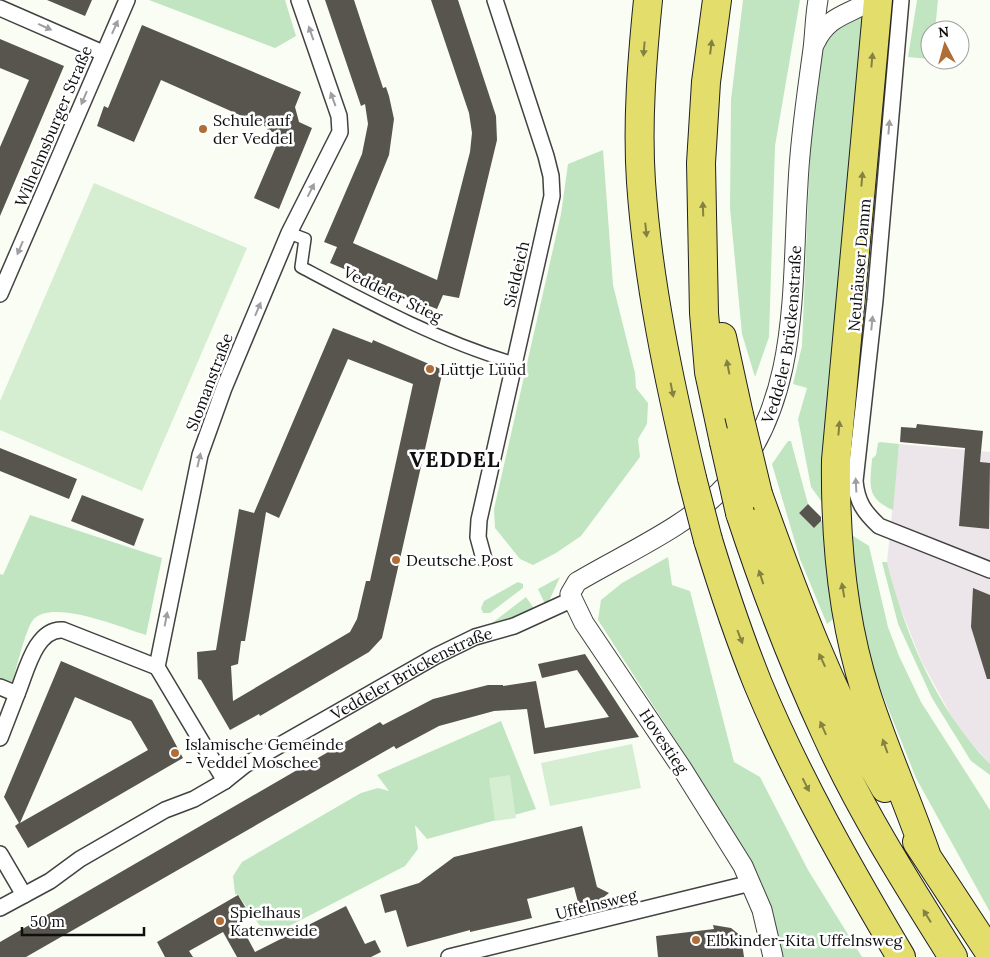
<svg xmlns="http://www.w3.org/2000/svg" width="990" height="957" viewBox="0 0 990 957" font-family="Lora,serif">
  <style>
    .industrial { fill: #ece5e9 }
    .green { fill: #c0e5c0 }
    .pitch { fill: #d5edd0 }
    .building { fill: #57554d; fill-rule: evenodd }
    .lines { fill: none; stroke-linecap: round; stroke-linejoin: round }
    .pedestrian-casing { stroke: #424242; stroke-width: 14 }
    .minor-casing { stroke: #424242; stroke-width: 18 }
    .tertiary-casing { stroke: #424242; stroke-width: 21 }
    .motorway-casing { stroke: #202020; stroke-width: 30 }
    .pedestrian { stroke: #fff; stroke-width: 11 }
    .minor { stroke: #fff; stroke-width: 15 }
    .tertiary { stroke: #fff; stroke-width: 19 }
    .motorway { stroke: #e3de6b; stroke-width: 28 }
    .motorway-bridge-casing { stroke: #202020; stroke-width: 30; stroke-linecap: butt }
    .motorway-bridge { stroke: #e3de6b; stroke-width: 28 }
    .oneway { fill: #9f9f9f }
    .oneway2 { fill: #848142 }
    .poi-dot { fill: #af6d37; stroke: #fff; stroke-width: 2 }
    .labels { text-anchor: middle; dominant-baseline: central; stroke-width: 5; stroke-linejoin: round; paint-order: stroke }
    .poi-label { font-size: 16px; fill: #0f0f0f; stroke: #fff; text-anchor: start }
    .street-label { font-size: 16px; fill: #0f0f0f; stroke: #fff }
    .district-label { font-size: 21px; font-weight: bold; letter-spacing: 1px; fill: #0f0f0f; stroke: #fff }
  </style>
  <rect width="100%" height="100%" fill="#fafdf3"/>
  <path class="industrial" d="M899 444 990 452V764L958 728 922 662 897 600 887 562Z"/>
  <path class="green" d="M149 0H285L296 36 275 48Z
    M743 0H800L775 146 769 337 755 377 742 334 730 208 731 100Z
    M917 0H938L935 30H930V59L908 57Z
    M865 15 824 505 811 487 798 419 807 388 793 384 802 346 811 130 823 43 837 27Z
    M603 150 613 285 635 373 636 388 648 403 647 424 638 439 640 457 581 536 556 553 533 565 520 559 495 528 494 509 561 214 568 164Z
    M788 441H791L792 445 808 504 799 513 814 528 823 519 826 524 838 615 827 624 800 559 772 464Z
    M880 442 899 444 893 510C866 498 870 486 872 459L876 455 878 443Z
    M30 515 162 558 146 635C122 628 52 598 33 620 26 628 16 670 12 683L0 678V574L3 575Z
    M850 534 869 546 888 627 899 656 921 702 990 810V912L916 778 876 678 859 615Z
    M668 557 672 585 690 591 734 762 760 777 808 870 862 957H781L771 908 760 882 682 750 598 620 601 600 622 583Z
    M882 562H887C905 635 937 710 990 764V775L971 761 932 698 898 624Z
    M560 577 548 603 545 604 538 589Z
    M518 582 523 584V588L490 613H483L481 608 484 601Z
    M526 597 535 610 492 625V623Z
    M501 721 536 809 427 839 415 825 418 849 405 866 268 937 238 895 235 894 233 876 242 862 361 793 378 788 389 791 377 775Z"/>
  <path class="pitch" d="M94 183 247 248 142 491 0 430V401Z
    M632 744 641 788 550 806 541 763Z
    M510 775 516 818 495 821 489 778Z"/>
  <path class="building" d="M47 0H92L85 16Z
    M325 0H354L383 88 386 87 389 96 394 119 389 155 353 243 437 280 470 152 472 133 469 113 431 0H458L496 116 497 140 459 298 443 295 437 309 369 282 368 279 330 263 337 247 324 242 362 154 368 124 365 104 361 106Z
    M142 25 301 92 295 107 299 122 312 128 279 209 254 198 281 135 267 130 269 128 161 80 134 142 97 126 104 106 108 108Z
    M0 39 64 66 0 216V147L29 80 0 68Z
    M333 328 372 343 373 340 443 370 382 638 369 652 260 716 259 714 230 730 201 680 198 679 197 652 216 650 239 509 254 513ZM348 359 413 384 370 581H366L357 619 350 632 233 701 231 666 238 664 241 641H245L266 512 279 518Z
    M917 424 983 431 980 462 990 463 989 529 959 526 965 448 900 442 901 427 916 428Z
    M0 448 77 479 69 499 0 471Z
    M82 495 144 519 134 546 71 521Z
    M808 504 821 517V521L814 528 799 513Z
    M973 588 990 595V679H987L971 627Z
    M585 654 639 737 534 754 527 709 494 711 439 726 396 749 394 746 26 957H0V942L380 722 383 725 433 699 488 685H503V686L536 681 545 728 609 717 577 670 542 678 538 664Z
    M61 661 152 700 183 758 28 848 15 826 19 823 4 797ZM75 697 131 721 148 750 20 823Z
    M582 826 597 887 609 893 599 901 579 906 574 887 527 899 532 918 470 932V930L407 947 396 910 385 913 380 895 419 883 454 857Z
    M238 895 250 915 239 922 255 952 346 906 365 944 375 940 381 952 371 957H237L223 932 189 951 193 957H165L157 942Z
    M713 925 731 928 741 936 744 957H658L656 936 714 929Z"/>
  <g class="lines">
    <g class="pedestrian-casing">
      <path id="pedestrian" d="M289 233 305 239 301 267C369 303 439 341 514 363"/>
    </g>
    <g class="minor-casing">
      <g id="minor">
        <path d="M901 0 875 300 855 481C857 502 864 512 879 526L990 570"/>
        <path d="M0 8 103 53"/>
        <path d="M0 294 127 0"/>
        <path d="M484 559 478 537 479 520 552 196 551 176 546 156 495 0"/>
        <path d="M0 687 17 694C26 673 35 628 63 630L157 667"/>
        <path d="M0 738 17 694"/>
        <path d="M225 781 157 667 200 455 224 388 289 233 340 132 339 116 299 0"/>
        <path d="M0 854 24 895"/>
        <path id="s1" d="M0 908 50 881 80 859 165 810 194 799 225 781 245 765 436 656 475 637 514 626 571 600"/>
        <path d="M449 957 751 883"/>
      </g>
    </g>
    <g class="tertiary-casing">
      <g id="tertiary">
        <path d="M815 43C829 14 848 16 871 0"/>
        <path id="s2" d="M773 957 762 910 743 866 681 767 584 623 570 594 577 582C624 554 690 525 726 485 801 402 791 288 798 184 800 138 807 94 813 49 815 33 815 16 818 0"/>
      </g>
    </g>
    <g class="motorway-casing">
      <path id="motorway" d="M648 0C642 60 637 122 641 182 648 282 669 381 692 478
        M717 0 706 82 701 163 704 313 709 372 724 442
        M878 0 836 460C835 539 842 618 866 693 884 749 908 802 927 857
        M722 337 739 415
        M758 494C794 595 831 695 885 788
        M740 513C765 589 793 663 827 736 862 813 908 885 953 957
        M708 540C723 589 739 637 758 684 797 778 849 869 901 957
        M917 842 990 953"/>
    </g>
    <use href="#pedestrian" class="pedestrian"/>
    <use href="#minor" class="minor"/>
    <use href="#tertiary" class="tertiary"/>
    <use href="#motorway" class="motorway"/>
    <g class="motorway-bridge-casing">
      <path id="motorway-bridge" d="M739 415 758 494
        M724 442 740 513
        M692 478 708 540"/>
    </g>
    <use href="#motorway-bridge" class="motorway-bridge"/>
  </g>
  <defs><path id="oneway-solid" d="M-6-.8H1V-3.2L6.5 0L1 3.2V.8H-6Z" transform="scale(1.25)"/></defs>
  <g class="oneway">
    <use href="#oneway-solid" transform="translate(45 27) rotate(24)"/>
    <use href="#oneway-solid" transform="translate(115 27) rotate(-66)"/>
    <use href="#oneway-solid" transform="translate(311 33) rotate(-109)"/>
    <use href="#oneway-solid" transform="translate(84 98) rotate(113)"/>
    <use href="#oneway-solid" transform="translate(333 99) rotate(-110)"/>
    <use href="#oneway-solid" transform="translate(889 127) rotate(-85)"/>
    <use href="#oneway-solid" transform="translate(311 190) rotate(-63)"/>
    <use href="#oneway-solid" transform="translate(20 248) rotate(113)"/>
    <use href="#oneway-solid" transform="translate(258 309) rotate(-67)"/>
    <use href="#oneway-solid" transform="translate(872 323) rotate(-84)"/>
    <use href="#oneway-solid" transform="translate(199 460) rotate(-77)"/>
    <use href="#oneway-solid" transform="translate(856 485) rotate(-93)"/>
    <use href="#oneway-solid" transform="translate(166 619) rotate(-79)"/>
  </g>
  <g class="oneway2">
    <use href="#oneway-solid" transform="translate(711 47) rotate(-83)"/>
    <use href="#oneway-solid" transform="translate(644 49) rotate(95)"/>
    <use href="#oneway-solid" transform="translate(872 60) rotate(-85)"/>
    <use href="#oneway-solid" transform="translate(862 179) rotate(-85)"/>
    <use href="#oneway-solid" transform="translate(703 209) rotate(-92)"/>
    <use href="#oneway-solid" transform="translate(646 230) rotate(84)"/>
    <use href="#oneway-solid" transform="translate(728 367) rotate(-101)"/>
    <use href="#oneway-solid" transform="translate(672 390) rotate(79)"/>
    <use href="#oneway-solid" transform="translate(839 428) rotate(-85)"/>
    <use href="#oneway-solid" transform="translate(761 577) rotate(-108)"/>
    <use href="#oneway-solid" transform="translate(843 590) rotate(-100)"/>
    <use href="#oneway-solid" transform="translate(740 637) rotate(69)"/>
    <use href="#oneway-solid" transform="translate(822 660) rotate(-115)"/>
    <use href="#oneway-solid" transform="translate(823 728) rotate(-114)"/>
    <use href="#oneway-solid" transform="translate(885 746) rotate(-110)"/>
    <use href="#oneway-solid" transform="translate(806 785) rotate(63)"/>
    <use href="#oneway-solid" transform="translate(927 916) rotate(-122)"/>
  </g>
  <g class="poi-dot">
    <circle cx="203" cy="129" r="5"/>
    <circle cx="430" cy="369" r="5"/>
    <circle cx="396" cy="560" r="5"/>
    <circle cx="175" cy="753" r="5"/>
    <circle cx="220" cy="921" r="5"/>
    <circle cx="696" cy="940" r="5"/>
  </g>
  <g class="labels">
    <g class="poi-label">
      <text x="213" y="120">Schule auf<tspan x="213" dy="18">der Veddel</tspan></text>
      <text x="440" y="369">Lüttje Lüüd</text>
      <text x="406" y="560">Deutsche Post</text>
      <text x="185" y="744">Islamische Gemeinde<tspan x="185" dy="18">- Veddel Moschee</tspan></text>
      <text x="230" y="912">Spielhaus<tspan x="230" dy="18">Katenweide</tspan></text>
      <text x="706" y="940">Elbkinder-Kita Uffelnsweg</text>
    </g>
    <g class="street-label">
      <text transform="translate(53 126) rotate(-67)">Wilhelmsburger Straße</text>
      <text transform="translate(859 265) rotate(-85)">Neuhäuser Damm</text>
      <text transform="translate(516 274) rotate(-77)">Sieldeich</text>
      <text transform="translate(393 294) rotate(26)">Veddeler Stieg</text>
      <text stroke="none"><textPath href="#s2" startOffset="776">Veddeler Brückenstraße</textPath></text>
      <text transform="translate(209 382) rotate(-69)">Slomanstraße</text>
      <text stroke="none"><textPath href="#s1" startOffset="475">Veddeler Brückenstraße</textPath></text>
      <text transform="translate(664 741) rotate(56)">Hovestieg</text>
      <text transform="translate(596 904) rotate(-14)">Uffelnsweg</text>
    </g>
    <g class="district-label">
      <text x="455" y="459">VEDDEL</text>
    </g>
  </g>
  <g transform="translate(945 45) rotate(354)"><circle r="24" fill="#ffffff" stroke="#9f9f9f"/>
  <path d="M0-4L9 19L0 12L-9 19Z" fill="#af6d37"/>
  <text y="-8" font-size="14" font-weight="bold" text-anchor="middle" fill="#0f0f0f">N</text>
  </g>
  <path d="M22 927v8h122v-8" fill="none" stroke="#0f0f0f" stroke-width="2.5"/>
  <text x="30" y="927" font-size="15" fill="#0f0f0f" stroke="#ffffff" stroke-width="4" paint-order="stroke">50 m</text>
</svg>
